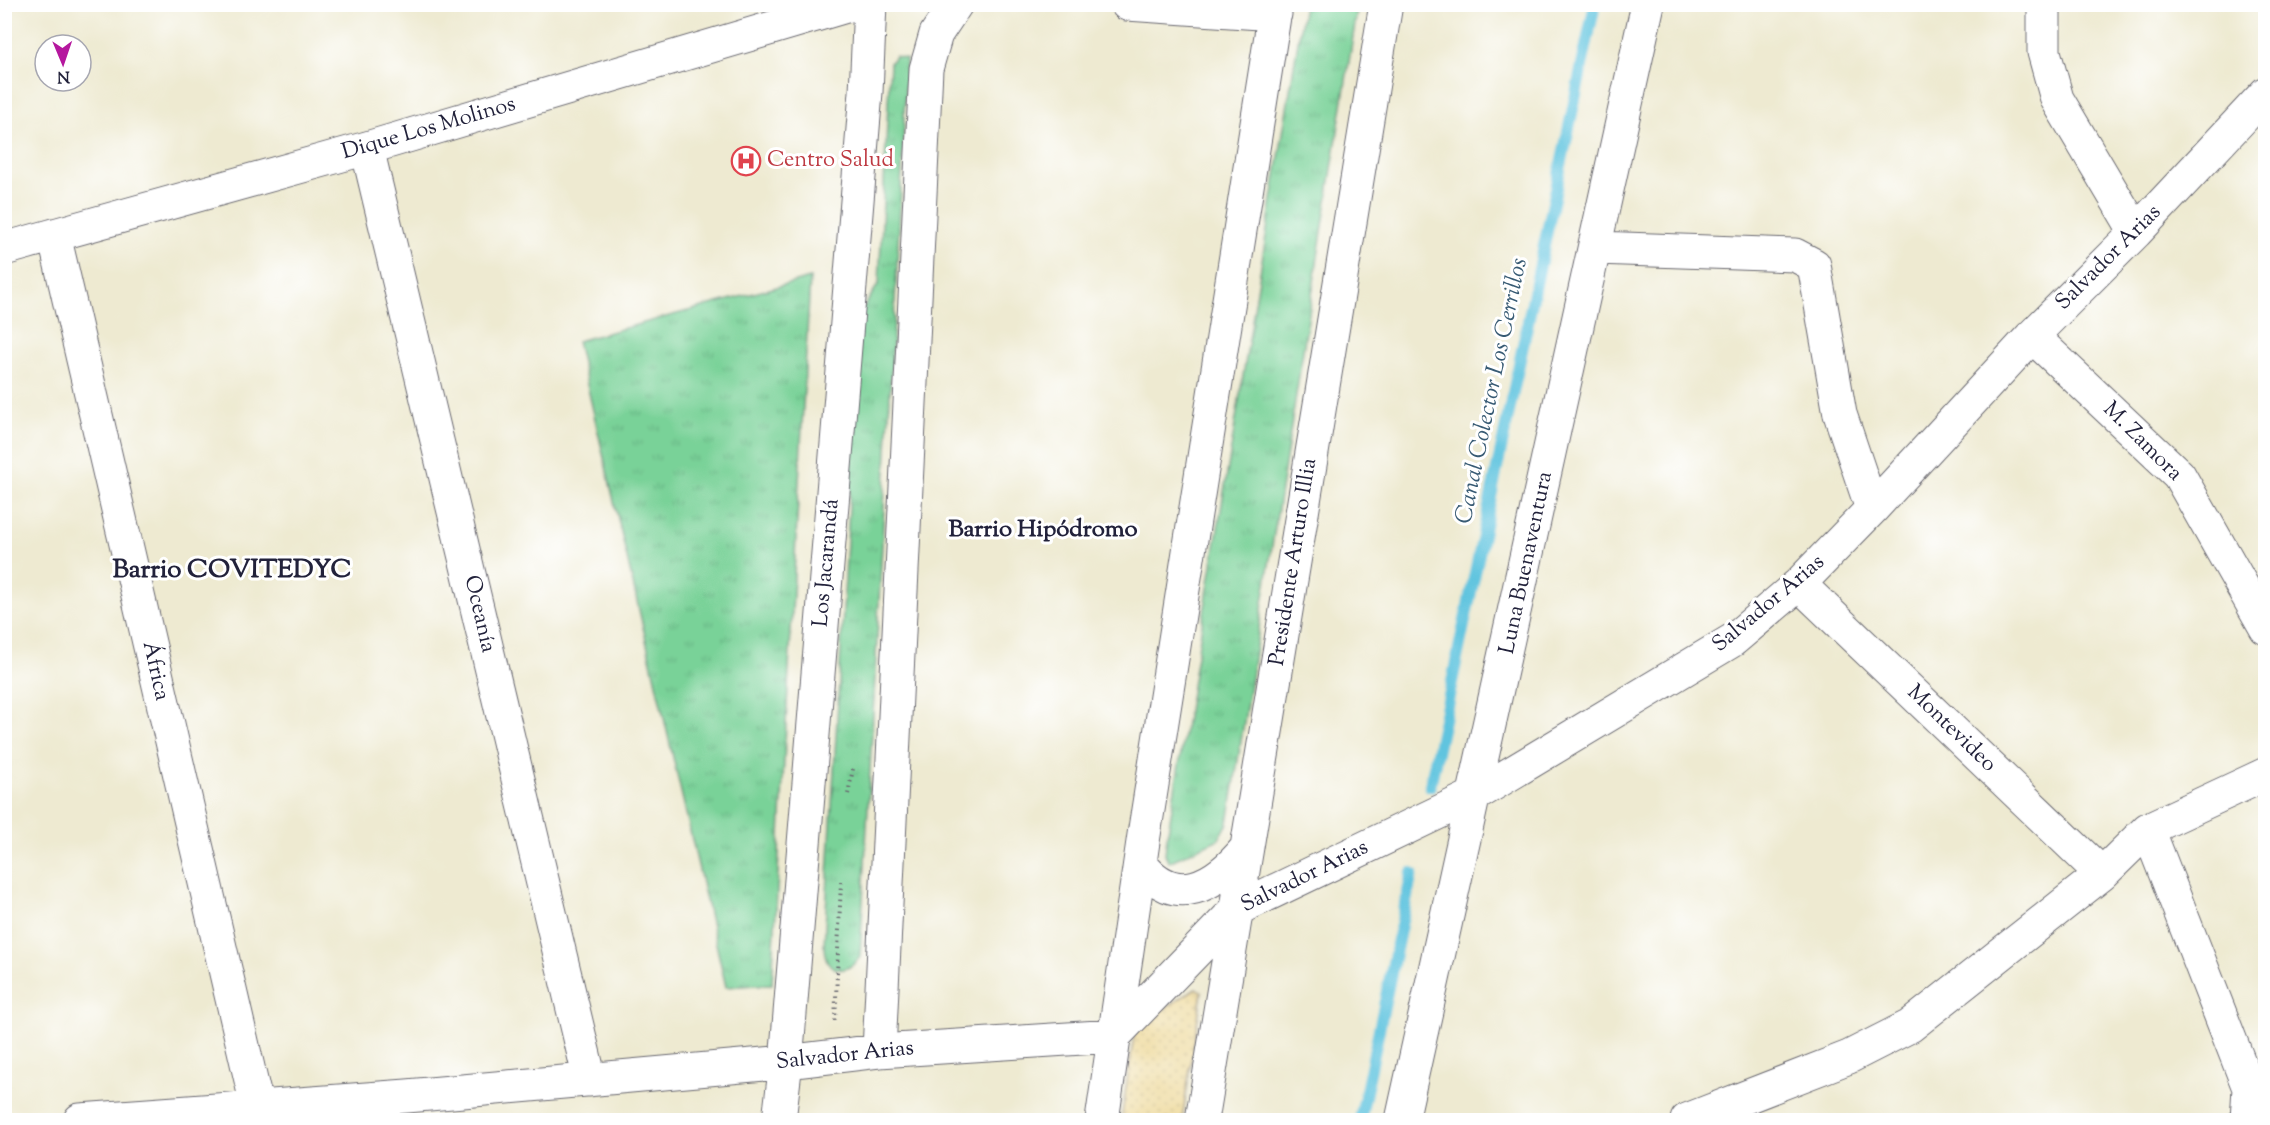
<svg xmlns="http://www.w3.org/2000/svg" width="2270" height="1125" viewBox="0 0 2270 1125" font-family="'Sorts Mill Goudy',serif">
  <style>
    .grass { fill: url(#grass-tufts); stroke: #4e7a6a; stroke-width: 1.5 }
    .sand { fill: url(#sand-dots); stroke: #887e6c; stroke-width: 1.5 }
    .lines { fill: none; stroke-linecap: round; stroke-linejoin: round }
    .stream { stroke: #61c4df; stroke-width: 12 }
    .minor-casing { stroke: #696870; stroke-width: 35 }
    .path { stroke: #696870; stroke-width: 4; stroke-dasharray: 1.5 4.5; stroke-linecap: butt }
    .minor { stroke: #fff; stroke-width: 33 }
    .labels { text-anchor: middle; dominant-baseline: central; stroke-width: 6; stroke-linejoin: round; paint-order: stroke }
    .street-label { font-size: 22px; fill: #22223b; stroke: #fff }
    .health-label { font-size: 22px; fill: #be3a42; stroke: #fff; text-anchor: start }
    .water-label { font-size: 24px; font-style: italic; fill: #385b74; stroke: #fff }
    .neighbourhood-label { font-size: 24px; font-weight: bold; fill: #22223b; stroke: #fff }
    .quarter-label { font-size: 26px; font-weight: bold; fill: #22223b; stroke: #fff }
  </style>
  <defs>
    <pattern id="grass-tufts" width="24" height="20" patternUnits="userSpaceOnUse" patternTransform="scale(1.5)"><rect width="24" height="20" fill="#79d298"/><path d="M3 7l-1-3M5 7V3M7 7l1-3M15 17l-1-3M17 17v-4M19 17l1-3" fill="none" stroke="#68b484"/></pattern>
    <pattern id="sand-dots" width="8" height="8" patternUnits="userSpaceOnUse" patternTransform="scale(1.5)"><rect width="8" height="8" fill="#eeda9e"/><path d="M2 2h.1M6 6h.1" fill="none" stroke="#ccbb89" stroke-width="1.8" stroke-linecap="round"/></pattern>
  </defs>
  <rect width="100%" height="100%" fill="#fff"/>
  <filter id="ink" filterUnits="userSpaceOnUse"><feTurbulence type="fractalNoise" baseFrequency=".0167" numOctaves="2"/><feDisplacementMap in="SourceGraphic" scale="12" xChannelSelector="R" yChannelSelector="G"/><feConvolveMatrix kernelMatrix="1 2 1 2 8 2 1 2 1" color-interpolation-filters="sRGB"/></filter>
  <filter id="wash" filterUnits="userSpaceOnUse"><feTurbulence type="fractalNoise" baseFrequency=".008" numOctaves="4" result="noise"/><feDisplacementMap in="SourceGraphic" scale="24" xChannelSelector="R" yChannelSelector="G"/><feGaussianBlur stdDeviation="1.35" result="paint"/><feColorMatrix in="noise" values="0 0 0 0 0 0 0 0 0 0 0 0 0 0 0 0 0 1.4 0 .05"/><feComposite in="paint" operator="in"/></filter>
  <g filter="url(#wash)">
    <rect width="100%" height="100%" fill="#eeead1"/>
    <path class="grass" d="M1304 5H1358L1228 823 1219 839 1169 862 1165 854 1166 844Z
      M895 56 906 59 903 151 860 957C845 977 825 973 824 946L858 349 861 312 879 283 890 63Z
      M810 278 772 984 726 987 577 341Z"/>
    <path class="sand" d="M1196 988 1202 992 1182 1120H1121L1134 1036 1140 1024Z"/>
    <g class="lines">
      <path class="stream" d="M1430 786 1595 4
        M1360 1120 1412 873"/>
    </g>
  </g>
  <g filter="url(#ink)">
    <g class="lines">
      <g class="minor-casing">
        <path id="minor" d="M1127 4 1275 14
          M2044 4V52L2057 99 2136 232
          M367 148 590 1080
          M54 235 257 1106
          M1596 248 1795 255 1814 265 1840 414 1872 509
          M4 249 367 148 853 4
          M2032 336 2179 475 2266 628
          M1799 584 2102 874
          M2148 829 2249 1088 2247 1120
          M1140 863C1175 910 1216 885 1246 849
          M879 1051 926 69 936 34 956 4
          M80 1120 407 1096 786 1062 879 1051 1114 1036 1237 909 1475 795 1733 640 1799 584 1872 509 2032 336 2136 232 2266 93
          M779 1120 786 1062 866 92 870 4
          M1102 1120 1144 835 1276 4
          M1202 1120 1386 4
          M1402 1120 1648 4
          M1687 1120 1849 1057 1910 1026 2102 874 2148 829 2266 774"/>
      </g>
      <path class="path" d="M848 794 853 769
        M835 1021 841 882"/>
      <use href="#minor" class="minor"/>
    </g>
  </g>
  <defs>
    <g id="hospital-ring" transform="scale(1.5)"><circle r="9.5" fill="#fff" stroke="#e0444e" stroke-width="1.5"/><path d="M-5-5h3v3.5h4V-5h3V5h-3V1.5h-4V5h-3Z" fill="#e0444e"/></g>
  </defs>
  <g fill-rule="evenodd">
    <use href="#hospital-ring" x="746" y="161"/>
  </g>
  <g class="labels">
    <g class="street-label">
      <text transform="translate(429 129) rotate(-16)">Dique Los Molinos</text>
      <text transform="translate(2109 258) rotate(-45)">Salvador Arias</text>
      <text transform="translate(2142 442) rotate(45)">M. Zamora</text>
      <text transform="translate(1294 562) rotate(-81)">Presidente Arturo Illia</text>
      <text transform="translate(827 563) rotate(-85)">Los Jacarandá</text>
      <text transform="translate(1527 563) rotate(-78)">Luna Buenaventura</text>
      <text transform="translate(1769 604) rotate(-40)">Salvador Arias</text>
      <text transform="translate(479 614) rotate(77)">Oceanía</text>
      <text transform="translate(155 671) rotate(77)">África</text>
      <text transform="translate(1951 729) rotate(44)">Montevideo</text>
      <text transform="translate(1305 877) rotate(-26)">Salvador Arias</text>
      <text transform="translate(845 1056) rotate(-6)">Salvador Arias</text>
    </g>
    <g class="health-label">
      <text x="767" y="161">Centro Salud</text>
    </g>
    <g class="water-label">
      <text transform="translate(1492 391) rotate(-78)">Canal Colector Los Cerrillos</text>
    </g>
    <g class="neighbourhood-label">
      <text x="1043" y="530">Barrio Hipódromo</text>
    </g>
    <g class="quarter-label">
      <text x="232" y="570">Barrio COVITEDYC</text>
    </g>
  </g>
  <rect width="2270" height="1125" fill="none" stroke="#fff" stroke-width="24"/>
  <g transform="translate(63 63) rotate(178)"><circle r="28" fill="#ffffff" stroke="#a7a7b1" stroke-width="1.5"/>
  <path d="M0-4.5L10 22L0 15L-10 22Z" fill="#b5179e"/>
  <text y="-9" font-size="16" font-weight="bold" text-anchor="middle" fill="#22223b">N</text>
  </g>
</svg>
